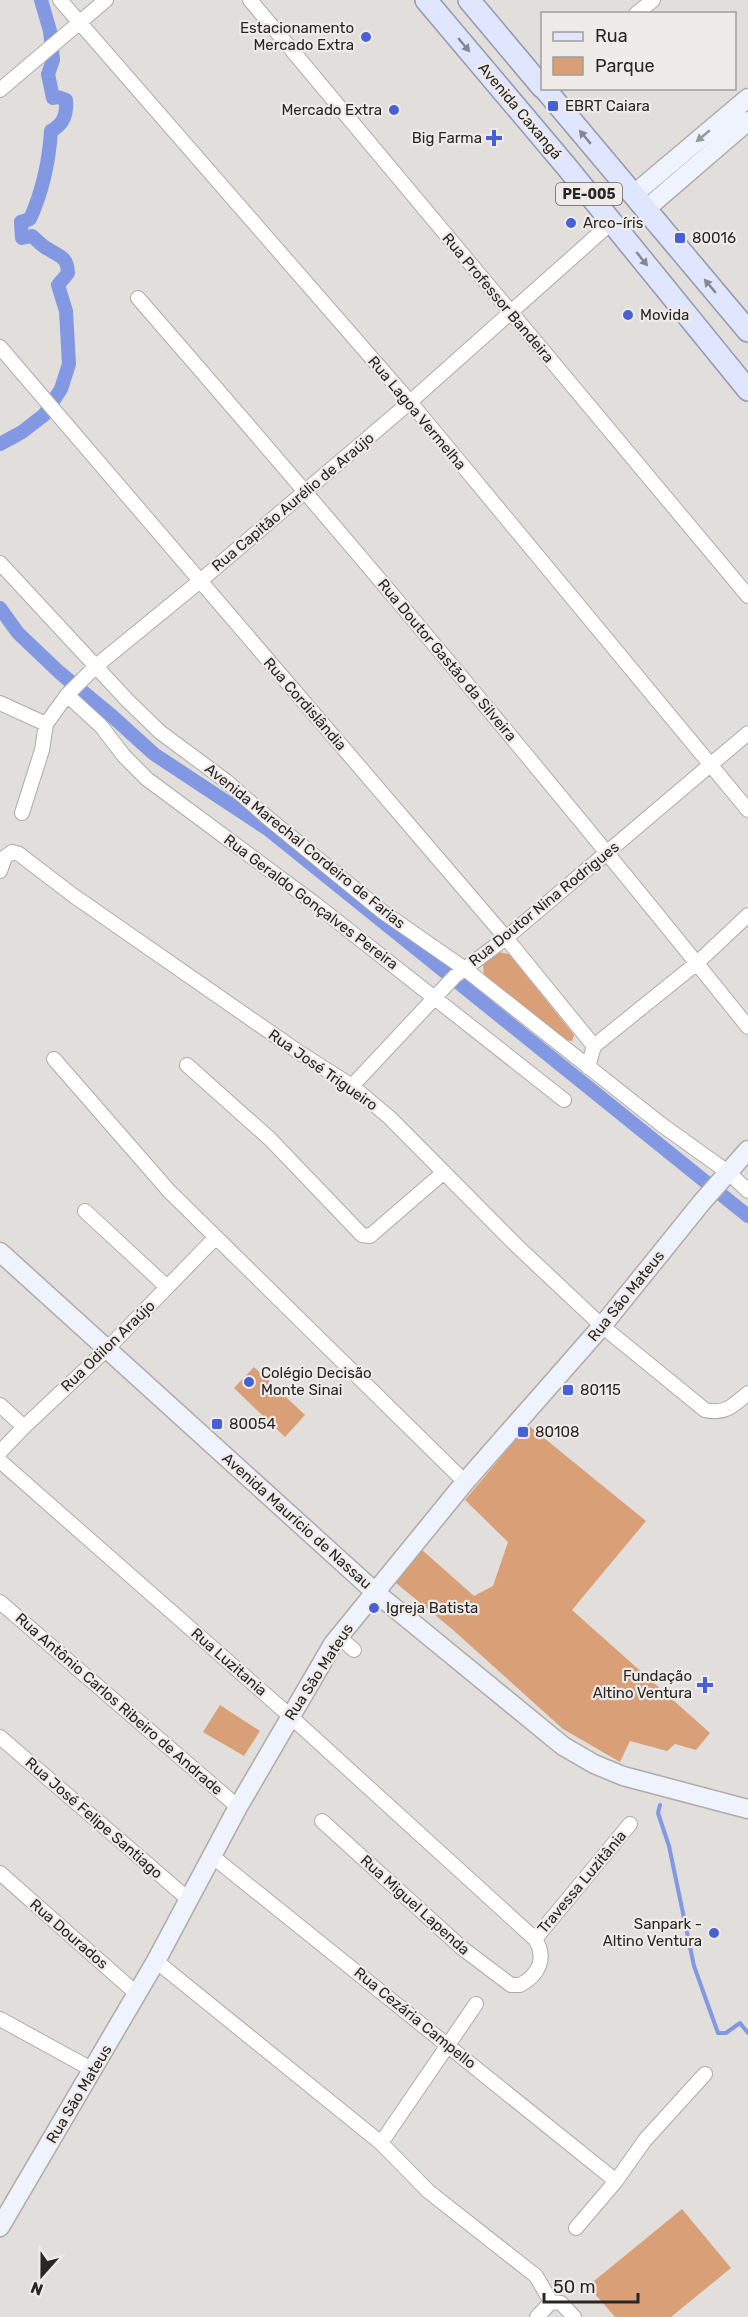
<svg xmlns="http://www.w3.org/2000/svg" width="748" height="2317" viewBox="0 0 748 2317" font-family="Rubik,sans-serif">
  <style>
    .green { fill: #d99f76 }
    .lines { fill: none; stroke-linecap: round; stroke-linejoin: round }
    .stream { stroke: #8298e2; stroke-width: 4 }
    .canal { stroke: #8298e2; stroke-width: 14 }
    .street-casing { stroke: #afaba8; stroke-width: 16 }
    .secondary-casing { stroke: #afaba8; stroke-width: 21 }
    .primary-casing { stroke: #9199b0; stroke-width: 24 }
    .street { stroke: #fff; stroke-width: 14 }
    .secondary { stroke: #eff3fe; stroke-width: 18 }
    .primary { stroke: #dfe6fd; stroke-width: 21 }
    .oneway { fill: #848692 }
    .oneway2 { fill: #96979d }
    .poi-dot { fill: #4860d4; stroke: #efebe8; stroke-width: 2 }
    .labels { text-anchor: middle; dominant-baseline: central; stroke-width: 4.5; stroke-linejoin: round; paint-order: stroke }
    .shield { fill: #efebe8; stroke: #646260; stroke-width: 1.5 }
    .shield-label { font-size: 14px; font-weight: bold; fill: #292726 }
    .poi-label { font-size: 15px; fill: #292726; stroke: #efebe8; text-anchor: start }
    .street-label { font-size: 15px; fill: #292726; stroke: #efebe8 }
  </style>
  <rect width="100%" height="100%" fill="#e2dedb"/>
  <path class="green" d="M498 952 509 954 574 1035 572 1041 565 1040 484 976 483 964Z
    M254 1367 305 1415 285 1437 234 1388Z
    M528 1425 646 1521 572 1610 710 1733 696 1750 675 1744 667 1751 630 1741 620 1762 563 1729 452 1629 396 1583 421 1549 474 1596 493 1586 508 1542 465 1500Z
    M220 1705 260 1731 244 1756 203 1732Z
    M682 2209 731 2268 671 2317H615L588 2286Z"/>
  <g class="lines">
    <path class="stream" d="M660 1805 658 1813 669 1846 694 1966 718 2033H726L740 2023 748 2033"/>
    <path class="canal" d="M0 444 22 432 44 415 61 389 69 364 66 311 58 285 68 273C67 256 60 257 48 249 42 246 37 240 32 236L22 238 21 222 30 219C43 190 49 162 51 131 64 124 67 114 66 100L58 97 53 98 48 74 53 60 50 31 41 0
      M0 608 18 633 59 672 112 716 154 754 269 830 748 1216"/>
    <g class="street-casing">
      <path id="street" d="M60 0 410 402 748 810
        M250 0 748 596
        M636 14 653 0
        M0 90 106 0
        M138 298C346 537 550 780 748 1027
        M0 347 506 938 594 1046 588 1067
        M0 563 127 700 160 732 226 781 268 818 383 912 465 969 662 1125 729 1173 748 1191
        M67 695 101 726 124 756 147 779 314 903 564 1100
        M0 703 46 724
        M22 813 42 750 46 724 67 695 96 666 200 581 410 402 612 222
        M0 871 5 857 12 852 19 854 74 896 300 1053 352 1086 390 1118 518 1247 602 1326 705 1410C725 1415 734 1405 748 1393
        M594 1046 697 963 748 915
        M54 1059 169 1191 465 1482
        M187 1065 270 1139 362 1235 370 1236 444 1172
        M352 1086 455 976 506 938 748 733
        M85 1211 167 1287
        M0 1405 24 1427
        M0 1452 24 1427 108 1348 215 1238
        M0 1461 290 1716 535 1939C547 1958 539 1975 520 1985H511L462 1948 322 1821
        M0 1602 238 1807
        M339 1637 354 1650
        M0 1737 188 1899
        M212 1856 616 2181
        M0 1873 137 1994
        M535 1939 630 1824
        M156 1961 381 2143 428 2191 536 2276 551 2302
        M0 2019 93 2070
        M381 2143 476 2004
        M576 2228 616 2181 645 2140 705 2074
        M551 2302 561 2303 574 2317
        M537 2317 551 2302"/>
    </g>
    <g class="secondary-casing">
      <path id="secondary" d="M633 195 748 98
        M646 209 748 121
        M0 1252 375 1592 563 1746 594 1764 623 1776 748 1809
        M0 2227 156 1961 238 1807 333 1644 465 1482 602 1326 702 1202 748 1150"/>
    </g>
    <g class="primary-casing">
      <path id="primary" d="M426 0 566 166 748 390
        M469 0 542 87
        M544 88 748 331"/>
    </g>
    <use href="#street" class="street"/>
    <use href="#secondary" class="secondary"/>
    <use href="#primary" class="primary"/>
  </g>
  <defs><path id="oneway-solid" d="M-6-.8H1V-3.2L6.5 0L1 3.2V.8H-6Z" transform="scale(1.5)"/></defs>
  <g class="oneway">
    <use href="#oneway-solid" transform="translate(464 45) rotate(50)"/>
    <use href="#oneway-solid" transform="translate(585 137) rotate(-130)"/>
    <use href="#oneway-solid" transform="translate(642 259) rotate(51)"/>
    <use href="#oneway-solid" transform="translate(710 286) rotate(-130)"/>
  </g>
  <use class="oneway2" href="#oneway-solid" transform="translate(703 136) rotate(140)"/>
  <g class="poi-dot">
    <circle cx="366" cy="37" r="6"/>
    <rect x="547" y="100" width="12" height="12" rx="3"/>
    <circle cx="394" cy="110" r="6"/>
    <path d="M491 129h6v6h6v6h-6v6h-6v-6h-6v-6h6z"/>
    <circle cx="571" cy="223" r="6"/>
    <rect x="674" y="232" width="12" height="12" rx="3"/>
    <circle cx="628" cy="315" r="6"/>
    <circle cx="249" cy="1382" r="6"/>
    <rect x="562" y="1384" width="12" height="12" rx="3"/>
    <rect x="211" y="1418" width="12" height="12" rx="3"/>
    <rect x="517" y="1426" width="12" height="12" rx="3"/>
    <circle cx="374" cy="1608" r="6"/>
    <path d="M702 1676h6v6h6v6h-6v6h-6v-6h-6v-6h6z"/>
    <circle cx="714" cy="1933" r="6"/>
  </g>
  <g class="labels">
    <rect class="shield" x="556" y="183" width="66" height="22" rx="4.5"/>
    <g class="shield-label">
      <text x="589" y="194">PE-005</text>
    </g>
    <g class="poi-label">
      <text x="354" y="28" text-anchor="end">Estacionamento<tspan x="354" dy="17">Mercado Extra</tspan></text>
      <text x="565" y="106">EBRT Caiara</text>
      <text x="382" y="110" text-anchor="end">Mercado Extra</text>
      <text x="482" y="138" text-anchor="end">Big Farma</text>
      <text x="583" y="223">Arco-íris</text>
      <text x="692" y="238">80016</text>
      <text x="640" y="315">Movida</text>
      <text x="261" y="1373">Colégio Decisão<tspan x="261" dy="17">Monte Sinai</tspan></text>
      <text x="580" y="1390">80115</text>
      <text x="229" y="1424">80054</text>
      <text x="535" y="1432">80108</text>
      <text x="386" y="1608">Igreja Batista</text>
      <text x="692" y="1676" text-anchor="end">Fundação<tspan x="692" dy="17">Altino Ventura</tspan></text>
      <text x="702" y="1924" text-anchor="end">Sanpark -<tspan x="702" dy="17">Altino Ventura</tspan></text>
    </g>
    <g class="street-label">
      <text transform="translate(520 111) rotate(50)">Avenida Caxangá</text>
      <text transform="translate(498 298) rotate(50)">Rua Professor Bandeira</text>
      <text transform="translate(417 413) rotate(50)">Rua Lagoa Vermelha</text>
      <text transform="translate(293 502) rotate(-40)">Rua Capitão Aurélio de Araújo</text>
      <text transform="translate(447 660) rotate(50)">Rua Doutor Gastão da Silveira</text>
      <text transform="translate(305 704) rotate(49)">Rua Cordislândia</text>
      <text transform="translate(305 846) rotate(39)">Avenida Marechal Cordeiro de Farias</text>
      <text transform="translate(311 902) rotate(37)">Rua Geraldo Gonçalves Pereira</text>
      <text transform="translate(544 904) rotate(-39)">Rua Doutor Nina Rodrigues</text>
      <text transform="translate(323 1070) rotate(35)">Rua José Trigueiro</text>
      <text transform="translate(626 1296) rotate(-51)">Rua São Mateus</text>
      <text transform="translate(108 1346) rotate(-44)">Rua Odilon Araújo</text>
      <text transform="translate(297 1521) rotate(42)">Avenida Maurício de Nassau</text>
      <text transform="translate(229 1662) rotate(41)">Rua Luzitania</text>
      <text transform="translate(319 1672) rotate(-57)">Rua São Mateus</text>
      <text transform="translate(119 1704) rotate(41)">Rua Antônio Carlos Ribeiro de Andrade</text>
      <text transform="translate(94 1818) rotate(41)">Rua José Felipe Santiago</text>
      <text transform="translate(582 1882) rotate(-50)">Travessa Luzitânia</text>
      <text transform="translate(415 1905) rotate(42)">Rua Miguel Lapenda</text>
      <text transform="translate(69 1934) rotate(41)">Rua Dourados</text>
      <text transform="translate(415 2018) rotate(39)">Rua Cezária Campello</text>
      <text transform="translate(79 2094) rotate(-59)">Rua São Mateus</text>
    </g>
  </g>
  <rect x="541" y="12" width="195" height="78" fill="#efebe8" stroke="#a09d9a" stroke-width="1.5"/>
  <rect x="553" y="32" width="30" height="9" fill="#dfe6fd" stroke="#a09d9a" stroke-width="1.5"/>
  <text x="595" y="42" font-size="18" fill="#292726">Rua</text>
  <rect x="553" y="57" width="30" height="18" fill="#d99f76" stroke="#a09d9a" stroke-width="1.5"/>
  <text x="595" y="72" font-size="18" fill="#292726">Parque</text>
  <g transform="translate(42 2275) rotate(201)" stroke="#efebe8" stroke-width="4.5" paint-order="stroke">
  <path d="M0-4.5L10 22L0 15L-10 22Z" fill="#292726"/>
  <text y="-9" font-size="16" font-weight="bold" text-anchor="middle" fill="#292726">N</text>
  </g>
  <path d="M544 2293v9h94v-9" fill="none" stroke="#292726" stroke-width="3"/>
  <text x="553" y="2293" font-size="18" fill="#292726" stroke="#efebe8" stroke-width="4.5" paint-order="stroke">50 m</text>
</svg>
